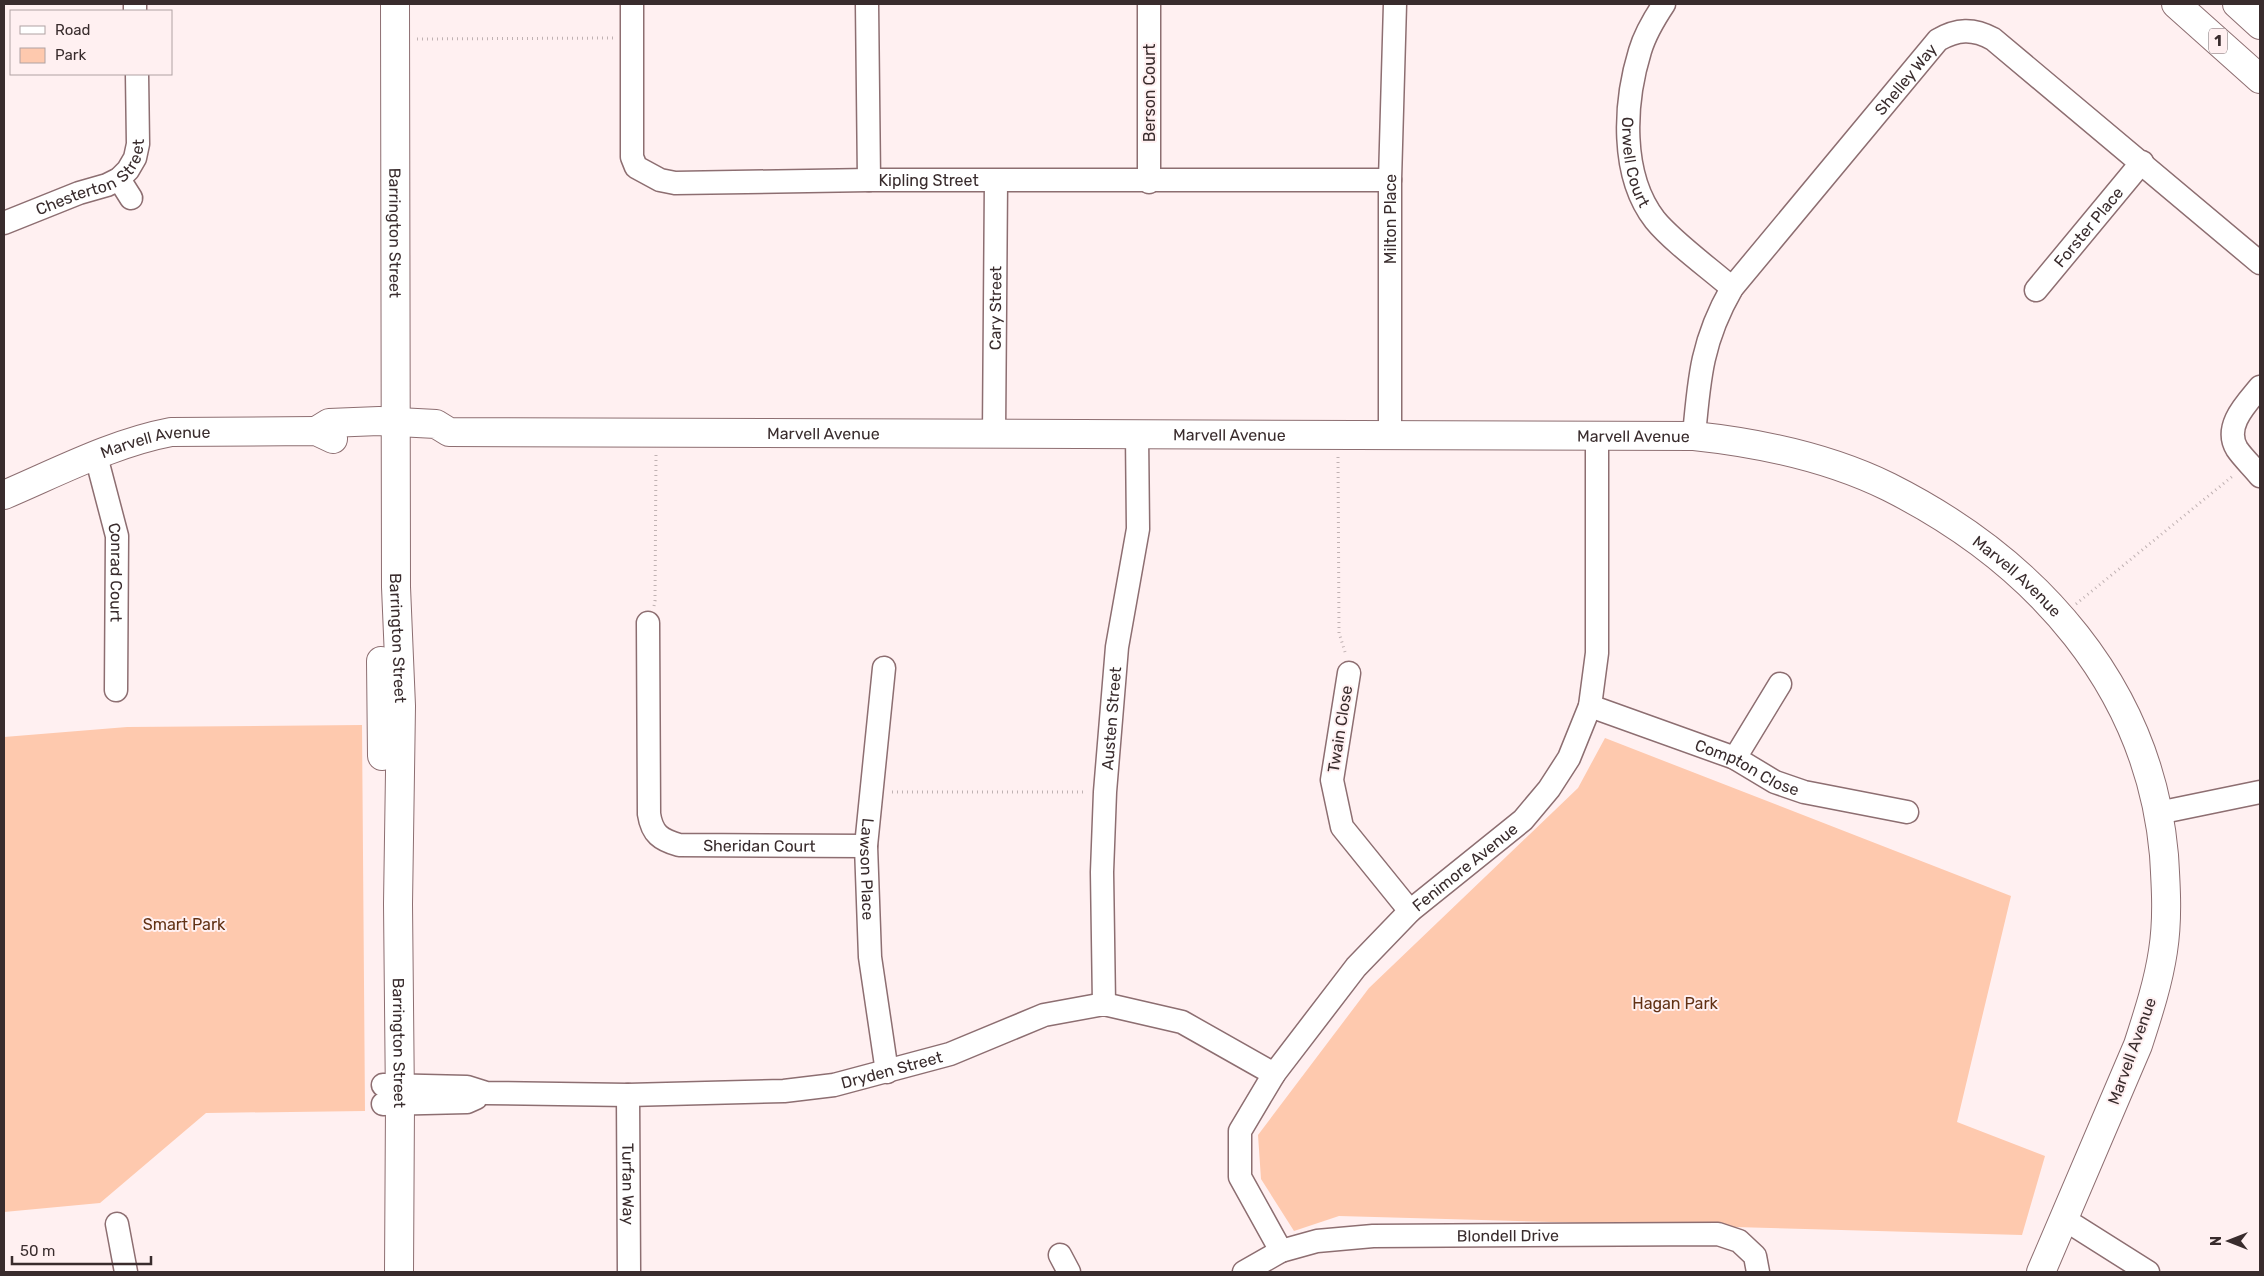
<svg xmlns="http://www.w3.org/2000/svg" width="2264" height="1276" viewBox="0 0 2264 1276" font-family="Rubik,sans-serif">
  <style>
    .green { fill: #fec9ae }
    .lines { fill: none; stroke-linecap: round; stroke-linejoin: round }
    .minor-casing { stroke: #8d6e71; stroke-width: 25 }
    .tertiary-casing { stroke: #8d6e71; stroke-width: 30 }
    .trunk-casing { stroke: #8d6e71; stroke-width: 30 }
    .path { stroke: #c0b2b3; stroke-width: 3; stroke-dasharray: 1 4; stroke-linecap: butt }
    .minor { stroke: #fff; stroke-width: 22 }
    .tertiary { stroke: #fff; stroke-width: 28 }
    .trunk { stroke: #fff; stroke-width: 28 }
    .labels { text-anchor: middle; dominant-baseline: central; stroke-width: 4; stroke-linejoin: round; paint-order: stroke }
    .shield { fill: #fff0f1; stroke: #746768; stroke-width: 1 }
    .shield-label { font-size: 15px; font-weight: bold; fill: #392c2d }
    .street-label { font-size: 16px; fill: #392c2d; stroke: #fff0f1 }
    .park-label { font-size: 16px; fill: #623114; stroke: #fff0f1 }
  </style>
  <rect width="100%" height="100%" fill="#fff0f1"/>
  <path class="green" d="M362 725 365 1111 206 1113 100 1203 4 1212V737L127 727Z
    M1605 738 2011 896 1957 1122 2045 1156 2022 1235 1339 1216 1294 1231 1261 1179 1258 1135 1369 988 1578 788Z"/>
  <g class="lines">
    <g class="minor-casing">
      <g id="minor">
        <path d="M135 4V11"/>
        <path id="s1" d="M632 4V157L636 167 660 180 675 183 869 180H1390"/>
        <path d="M867 4 869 180"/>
        <path id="s2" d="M1664 4C1654 19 1645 34 1640 51 1624 103 1620 175 1655 220 1673 242 1709 268 1732 288"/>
        <path d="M119 179 131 198"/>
        <path d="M1149 182V4"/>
        <path id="s3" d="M4 223 79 193 107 185 119 179 128 170 135 158 138 144 137 74"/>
        <path id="s4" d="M2036 290 2142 162"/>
        <path d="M2260 387C2247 403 2223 426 2237 449 2243 458 2253 467 2260 476"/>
        <path id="s5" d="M994 434 996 181"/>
        <path id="s6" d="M1390 435V180L1395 4"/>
        <path id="s7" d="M1694 436C1699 378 1702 340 1732 288L1938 40C1957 29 1973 28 1993 39L2260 263"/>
        <path id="s8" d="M96 456 117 536 116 690"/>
        <path id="s9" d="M648 623 649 814C652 834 661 840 679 845L866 846"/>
        <path id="s10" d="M884 668 866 846 870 957 887 1072"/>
        <path d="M1349 673 1332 780 1342 827 1410 911"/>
        <path id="s11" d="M1590 706 1735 758 1775 782 1804 792 1907 812"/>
        <path d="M1735 758 1780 684"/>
        <path d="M2158 813 2260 792"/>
        <path id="s12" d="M1104 1004 1102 872 1105 792 1117 647 1138 529 1137 434"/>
        <path id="s13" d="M383 1085 467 1087 486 1093 628 1095 784 1091 834 1085 950 1054 1044 1015 1104 1004 1182 1022 1274 1074"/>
        <path id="s14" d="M628 1095 629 1272"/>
        <path d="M383 1104 467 1102 476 1098"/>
        <path d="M2064 1219 2148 1272"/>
        <path d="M117 1224 126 1272"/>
        <path id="s15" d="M1281 1251 1240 1177V1131L1274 1074 1356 967 1410 911 1523 820 1549 789 1569 758 1590 706 1597 653V435"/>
        <path d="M1060 1255 1069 1272"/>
        <path id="s16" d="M1244 1272 1281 1251 1317 1241 1373 1236 1718 1234 1739 1241 1755 1256 1758 1272"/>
      </g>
    </g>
    <g class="tertiary-casing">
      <g id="tertiary">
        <path id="s17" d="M395 4 396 587 401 706 398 904 400 1104 399 1272"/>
        <path id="s18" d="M316 431 329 423 379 421 436 424 449 432 1694 436C1760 443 1828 457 1889 487 2036 561 2149 686 2164 855 2166 887 2168 919 2163 951 2158 984 2148 1014 2138 1045L2041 1272"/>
        <path id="s19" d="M4 495C58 472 113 443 171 432L316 431 333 439"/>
        <path d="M381 661 382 756"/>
      </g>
    </g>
    <g class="trunk-casing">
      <path id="trunk" d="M2176 4 2260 79
        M2237 4 2260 25"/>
    </g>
    <path class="path" d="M417 39 614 38
      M1338 457 1339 633 1346 655
      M2076 604 2234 475
      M654 606 655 601 656 455
      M892 792H1086"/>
    <use href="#minor" class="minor"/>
    <use href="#tertiary" class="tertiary"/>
    <use href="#trunk" class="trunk"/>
  </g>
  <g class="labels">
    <rect class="shield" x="2209" y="28.5" width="18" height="25" rx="4"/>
    <g class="shield-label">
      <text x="2218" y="41">1</text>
    </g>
    <g class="street-label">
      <text stroke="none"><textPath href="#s7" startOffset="426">Shelley Way</textPath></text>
      <text transform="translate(1149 93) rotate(-90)">Berson Court</text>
      <text stroke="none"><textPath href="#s2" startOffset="166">Orwell Court</textPath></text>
      <text stroke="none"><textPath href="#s3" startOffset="102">Chesterton Street</textPath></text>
      <text stroke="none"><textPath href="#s1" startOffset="460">Kipling Street</textPath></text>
      <text stroke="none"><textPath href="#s6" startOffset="216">Milton Place</textPath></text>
      <text stroke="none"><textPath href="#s4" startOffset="82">Forster Place</textPath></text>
      <text stroke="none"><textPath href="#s17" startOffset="229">Barrington Street</textPath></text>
      <text stroke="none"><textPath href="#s5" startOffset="126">Cary Street</textPath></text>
      <text stroke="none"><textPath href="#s18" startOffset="512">Marvell Avenue</textPath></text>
      <text stroke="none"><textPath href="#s18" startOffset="918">Marvell Avenue</textPath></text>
      <text stroke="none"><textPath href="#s18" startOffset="1322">Marvell Avenue</textPath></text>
      <text stroke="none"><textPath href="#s19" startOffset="162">Marvell Avenue</textPath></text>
      <text stroke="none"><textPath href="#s8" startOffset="119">Conrad Court</textPath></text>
      <text stroke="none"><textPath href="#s18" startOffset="1742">Marvell Avenue</textPath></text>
      <text stroke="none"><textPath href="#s17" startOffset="634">Barrington Street</textPath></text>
      <text stroke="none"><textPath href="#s12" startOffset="286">Austen Street</textPath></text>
      <text transform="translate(1340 729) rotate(-81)">Twain Close</text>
      <text stroke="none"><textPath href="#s11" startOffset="169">Compton Close</textPath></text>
      <text stroke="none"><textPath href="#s9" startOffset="318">Sheridan Court</textPath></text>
      <text stroke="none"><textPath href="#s15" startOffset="480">Fenimore Avenue</textPath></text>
      <text stroke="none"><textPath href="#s10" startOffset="202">Lawson Place</textPath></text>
      <text stroke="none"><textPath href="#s17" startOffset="1039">Barrington Street</textPath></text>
      <text transform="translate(2132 1051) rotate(-70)">Marvell Avenue</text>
      <text stroke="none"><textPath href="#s13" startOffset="512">Dryden Street</textPath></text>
      <text stroke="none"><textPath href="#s14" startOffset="89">Turfan Way</textPath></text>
      <text stroke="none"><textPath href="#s16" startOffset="271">Blondell Drive</textPath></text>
    </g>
    <g class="park-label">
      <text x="184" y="924">Smart Park</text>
      <text x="1675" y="1003">Hagan Park</text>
    </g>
  </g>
  <rect width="2264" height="1276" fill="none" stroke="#392c2d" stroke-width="10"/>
  <rect x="10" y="10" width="162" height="65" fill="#fff0f1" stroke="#b0a2a3"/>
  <rect x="20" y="26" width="25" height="8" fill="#ffffff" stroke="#b0a2a3"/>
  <text x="55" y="35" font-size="15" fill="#392c2d">Road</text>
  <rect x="20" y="48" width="25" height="15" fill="#fec9ae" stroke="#b0a2a3"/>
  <text x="55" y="60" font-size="15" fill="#392c2d">Park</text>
  <g transform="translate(2229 1241) rotate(270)" stroke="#fff0f1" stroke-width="4" paint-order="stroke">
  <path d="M0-4L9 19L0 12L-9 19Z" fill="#392c2d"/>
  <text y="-8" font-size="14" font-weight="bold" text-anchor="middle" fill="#392c2d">N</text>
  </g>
  <path d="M12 1256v8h139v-8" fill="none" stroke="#392c2d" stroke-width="2.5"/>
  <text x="20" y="1256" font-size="15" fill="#392c2d" stroke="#fff0f1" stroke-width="4" paint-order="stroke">50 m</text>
</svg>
